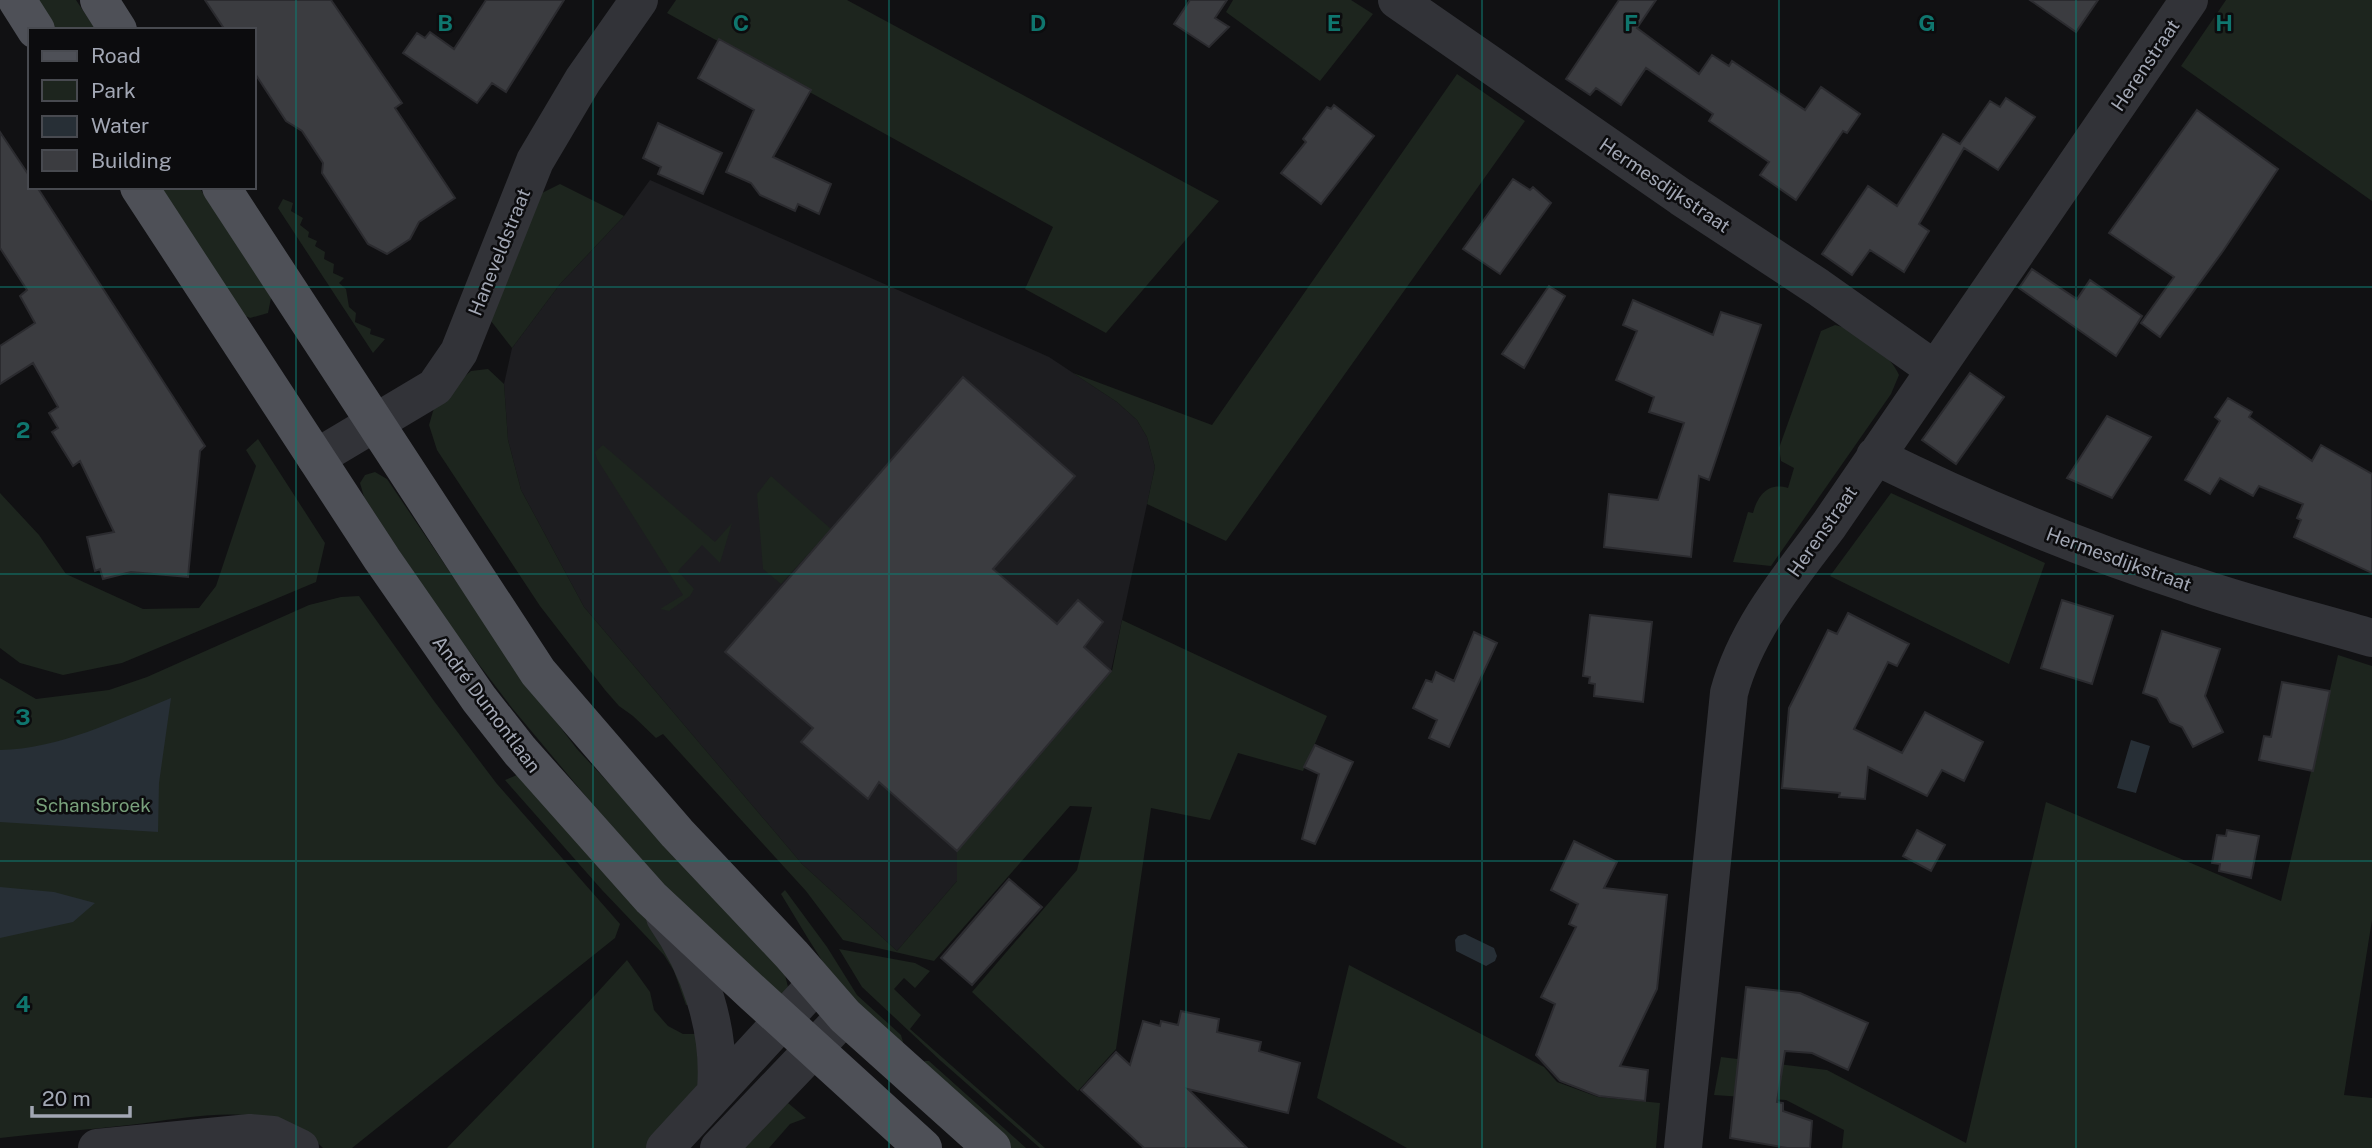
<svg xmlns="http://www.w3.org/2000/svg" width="2372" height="1148" viewBox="0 0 2372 1148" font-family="'Public Sans',sans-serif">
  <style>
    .built { fill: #1d1d20 }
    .green { fill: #1d251e }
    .water { fill: #272f36 }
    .building { fill: #3b3c40; stroke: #2b2b2f; stroke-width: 2 }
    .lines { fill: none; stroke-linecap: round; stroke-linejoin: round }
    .minor { stroke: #323338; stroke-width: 38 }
    .major { stroke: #4e5057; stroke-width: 38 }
    .grid { fill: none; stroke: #0f766e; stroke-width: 2; stroke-opacity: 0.55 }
    .labels { text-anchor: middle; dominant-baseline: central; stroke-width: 5; stroke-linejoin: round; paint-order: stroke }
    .street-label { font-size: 19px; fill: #a2a7b4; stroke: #0c0c0e }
    .park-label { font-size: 19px; fill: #78a07b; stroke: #0c0c0e }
    .grid-label { font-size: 23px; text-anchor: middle; font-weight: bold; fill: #0f766e; stroke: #0c0c0e; stroke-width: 5; stroke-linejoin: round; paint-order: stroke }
  </style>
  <rect width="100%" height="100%" fill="#111113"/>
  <path class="built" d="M650 180 1049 357 1117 402 1137 420 1147 437 1155 467 1111 671 957 850V881L897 951 802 864 584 607 521 490 508 440 504 384 512 348 560 284 624 216Z"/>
  <path class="green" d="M36 0H76L96 30H55Z
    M676 0H847L1219 201 1106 333 1025 289 1053 227 667 13Z
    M1233 0H1351L1373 14 1320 81 1226 12Z
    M2226 0H2372V201L2181 66Z
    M1457 74 1525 121 1226 541 1147 504 1155 467 1147 437 1137 420 1117 402 1073 373 1212 425Z
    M560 184 624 216 560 284 512 348 491 321 540 194Z
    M157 187H199L265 288 271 298 268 313 250 318 237 312Z
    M283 199 293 203 291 211 303 218 300 225 309 232 308 237 317 241 315 246 325 252 324 259 334 264 333 273 344 278 339 283 346 289 349 307 356 313 355 322 371 329 370 334 385 339 373 353 278 208Z
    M1835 325C1856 329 1891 355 1899 375L1891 394 1771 566 1733 562 1748 512 1753 513C1758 495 1768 482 1788 488L1794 468 1781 461 1779 448 1821 331Z
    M488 369 504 384 508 440 521 490 584 607 802 864 897 951 957 881V851L1112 671 1122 620 1327 716 1303 771 1238 753 1210 820 1151 808 1116 1049 1078 1091 972 992 1077 870 1092 807 1070 806 934 961 843 940 806 891 663 734 656 738 633 716 619 706 605 690 540 606 437 450 429 425 436 401 471 371Z
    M258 439 325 543 316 582 122 663 63 675 20 663 0 648V493L39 535 66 574 143 609 199 608 216 586 256 466 246 450Z
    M603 445 715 542 732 523 720 563 702 545 678 571 694 589 690 596 669 611 660 609 683 595 597 459 595 452Z
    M375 472 387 479 512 664 577 749 784 971 789 991 774 997 640 861 512 708 442 616 364 497 360 483 365 475Z
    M771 476 831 529 781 584 763 569 757 494Z
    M1891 493 2045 563 2009 664 1830 576Z
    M359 596 434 701 497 784 620 924 615 938 352 1148H323C308 1134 295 1122 274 1118 225 1109 177 1119 129 1125 86 1130 43 1133 0 1138V678L36 699 109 690 147 677 309 605 341 597Z
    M2338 655 2372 666V920L2344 1095 2372 1098V1148H1842L1844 1130 1786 1100 1714 1095 1721 1057 1827 1070 1966 1143 2046 802 2281 901Z
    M517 775 672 948 694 1004 686 1005 674 971 664 955 602 890 505 780Z
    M785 890 827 947 857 995 901 1035 903 1042 899 1048C879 1026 853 1005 836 981 816 953 799 923 781 894Z
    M839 949 915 963 930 971 915 988 904 978 894 989 921 1015 910 1029 1045 1148H1040L941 1061 862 987Z
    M627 960 650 992 654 1010 668 1026 683 1034H702L699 1084 648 1148H447L585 1006Z
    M1349 965 1544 1067 1557 1082 1598 1097 1660 1103 1656 1148H1407L1317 1098Z
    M925 1061H929L1026 1148H1011L920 1066Z
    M788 1103 806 1118 790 1124 769 1148H740Z"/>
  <path class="water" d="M171 698 159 783 158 832 0 822V750C59 749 117 720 171 698Z
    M2131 740 2150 746 2136 793 2117 788Z
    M0 887 54 892 95 903 73 922 0 938Z
    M1465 934 1494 948 1497 956 1495 961 1486 966 1456 951 1455 940 1458 936Z"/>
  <path class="building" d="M205 0H331L402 103 395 108 455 198 419 222 410 239 387 254 368 244 322 173 323 163 302 131 286 121 254 72V30H225Z
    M486 0H564L506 92 492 83 477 103 403 53 417 33 425 38 430 32 454 49Z
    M1190 0H1227L1215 18 1229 27 1209 47 1174 24Z
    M1619 0H1656L1637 28 1699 74 1712 55 1729 66 1732 61 1805 110 1821 87 1860 114 1847 133 1843 131 1796 200 1760 175 1769 162 1709 121 1713 114 1646 68 1621 105 1596 88 1590 95 1566 79Z
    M2030 0H2098L2076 32Z
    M719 39 811 90 773 157 831 184 819 214 798 204 795 211 760 195 751 183 726 172 754 110 698 78Z
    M2006 98 2035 117 1998 170 1964 148 1919 224 1929 231 1904 272 1870 250 1852 275 1822 254 1868 186 1897 206 1943 134 1960 144 1990 101 2000 107Z
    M1334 105 1374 136 1321 204 1281 173 1306 142 1303 139 1327 107 1331 109Z
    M2197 110 2278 169 2223 251 2160 337 2141 323 2174 277 2109 233Z
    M658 123 722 153 703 194 658 174 661 167 643 158Z
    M0 132 30 177V187H37L205 446 200 451 188 577 131 572 103 579 100 569 95 571 87 537 114 532 80 461 73 466 52 432 58 428 49 413 58 407 33 363 0 384V346L35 323 20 296 27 290 0 248Z
    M1513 179 1530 190 1533 187 1551 203 1500 274 1463 249Z
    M2032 269 2077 299 2090 280 2142 316 2116 356 2019 288Z
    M1549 286 1565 296 1524 368 1502 354Z
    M1633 300 1713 335 1721 312 1761 325 1709 480 1699 476 1691 557 1604 547 1609 494 1658 500 1684 423 1649 412 1654 397 1616 380 1637 331 1623 325Z
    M1970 373 2004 397 1956 464 1922 440Z
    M963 377 1075 476 993 569 1057 624 1078 600 1103 622 1084 647 1111 671 957 851 879 782 868 799 801 742 813 728 725 652Z
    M2228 398 2252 412 2249 417 2312 461 2321 445 2372 474V573L2294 537 2301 520 2297 518 2303 504 2259 486 2253 496 2220 478 2210 494 2185 480 2220 421 2215 417Z
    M2107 416 2151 437 2112 498 2067 478Z
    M2062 600 2113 616 2092 684 2041 668Z
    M1848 613 1909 644 1897 666 1888 662 1854 729 1902 753 1925 712 1983 742 1964 781 1942 770 1927 796 1868 767 1865 799 1839 797 1840 793 1782 788 1789 708 1828 630 1837 634Z
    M1590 615 1652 622 1643 702 1594 696 1595 684 1589 683 1590 677 1583 676Z
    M2162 631 2220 649 2205 696 2223 732 2193 747 2182 727 2170 722 2157 698 2143 693Z
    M1474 632 1497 643 1449 747 1429 738 1437 720 1413 708 1426 680 1432 682 1436 672 1454 681Z
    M2282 682 2330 691 2313 771 2259 760 2264 736 2271 737Z
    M1315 745 1353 762 1315 844 1302 839 1319 774 1304 767Z
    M1917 830 1945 845 1931 871 1903 856Z
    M2227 830 2259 836 2251 878 2219 871 2220 864 2212 863 2217 835 2226 836Z
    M1574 841 1617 862 1604 888 1667 895 1657 989 1620 1066 1648 1070 1645 1101 1599 1096 1560 1081 1536 1055 1555 1004 1541 997 1576 927 1569 924 1578 904 1551 890Z
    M1009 879 1042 907 972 985 941 958Z
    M1746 987 1800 993 1868 1023 1848 1070 1812 1053 1785 1051 1777 1102 1783 1103V1111L1812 1121 1810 1148H1787L1730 1138Z
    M1181 1011 1219 1019 1217 1032 1261 1042 1259 1051 1300 1063 1288 1113 1188 1089 1247 1148H1144L1081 1090 1116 1052 1130 1065 1143 1021 1160 1026 1161 1021 1178 1025Z"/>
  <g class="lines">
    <path class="minor" d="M1397 0 1681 197 1818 287 1934 369
      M1875 456C1977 506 2081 549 2189 584 2249 605 2311 620 2372 638
      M316 458 435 387 459 352 535 161 583 80 639 0
      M665 917C700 967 721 1029 716 1090
      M97 1148 250 1133 273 1135 300 1148
      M665 1148 816 984
      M719 1148 845 1016
      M1683 1148 1729 693C1746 629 1790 577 1829 525L2189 0"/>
    <path class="major" d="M17 0 36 30
      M99 0 118 30
      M139 187 382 559 479 699 520 751 651 898 755 995 923 1148
      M221 187 538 672 677 833 792 955 845 1016 992 1148"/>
  </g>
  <path class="grid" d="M296 0V1148M593 0V1148M889 0V1148M1186 0V1148M1482 0V1148M1779 0V1148M2076 0V1148M0 287H2372M0 574H2372M0 861H2372"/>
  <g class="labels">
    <g class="street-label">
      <text transform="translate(2145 65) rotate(-56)">Herenstraat</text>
      <text transform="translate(1665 185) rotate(34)">Hermesdijkstraat</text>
      <text transform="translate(499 252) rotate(-68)">Haneveldstraat</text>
      <text transform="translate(1822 531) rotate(-55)">Herenstraat</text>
      <text transform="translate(2119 559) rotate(20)">Hermesdijkstraat</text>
      <text transform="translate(487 704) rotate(53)">André Dumontlaan</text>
    </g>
    <g class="park-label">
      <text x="93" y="805">Schansbroek</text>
    </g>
  </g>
  <g class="grid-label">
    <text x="445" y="31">B</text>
    <text x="741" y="31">C</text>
    <text x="1038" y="31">D</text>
    <text x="1334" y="31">E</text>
    <text x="1631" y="31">F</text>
    <text x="1927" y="31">G</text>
    <text x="2224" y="31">H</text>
    <text x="23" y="438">2</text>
    <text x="23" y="725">3</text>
    <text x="23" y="1012">4</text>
  </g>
  <rect x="28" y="28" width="228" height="161" fill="#0c0c0e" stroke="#484a50" stroke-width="2"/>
  <rect x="42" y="51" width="35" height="10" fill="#4e5057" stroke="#484a50" stroke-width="2"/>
  <text x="91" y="63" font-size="21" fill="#a2a7b4">Road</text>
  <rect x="42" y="80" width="35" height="21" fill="#1d251e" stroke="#484a50" stroke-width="2"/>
  <text x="91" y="98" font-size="21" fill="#a2a7b4">Park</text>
  <rect x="42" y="116" width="35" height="21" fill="#272f36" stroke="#484a50" stroke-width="2"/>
  <text x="91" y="133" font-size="21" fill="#a2a7b4">Water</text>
  <rect x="42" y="150" width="35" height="21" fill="#3b3c40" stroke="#484a50" stroke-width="2"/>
  <text x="91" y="168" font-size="21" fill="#a2a7b4">Building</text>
  <path d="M32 1106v10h98v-10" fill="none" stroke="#a2a7b4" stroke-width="3.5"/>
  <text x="42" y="1106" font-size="21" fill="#a2a7b4" stroke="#0c0c0e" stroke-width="5" paint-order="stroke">20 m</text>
</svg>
